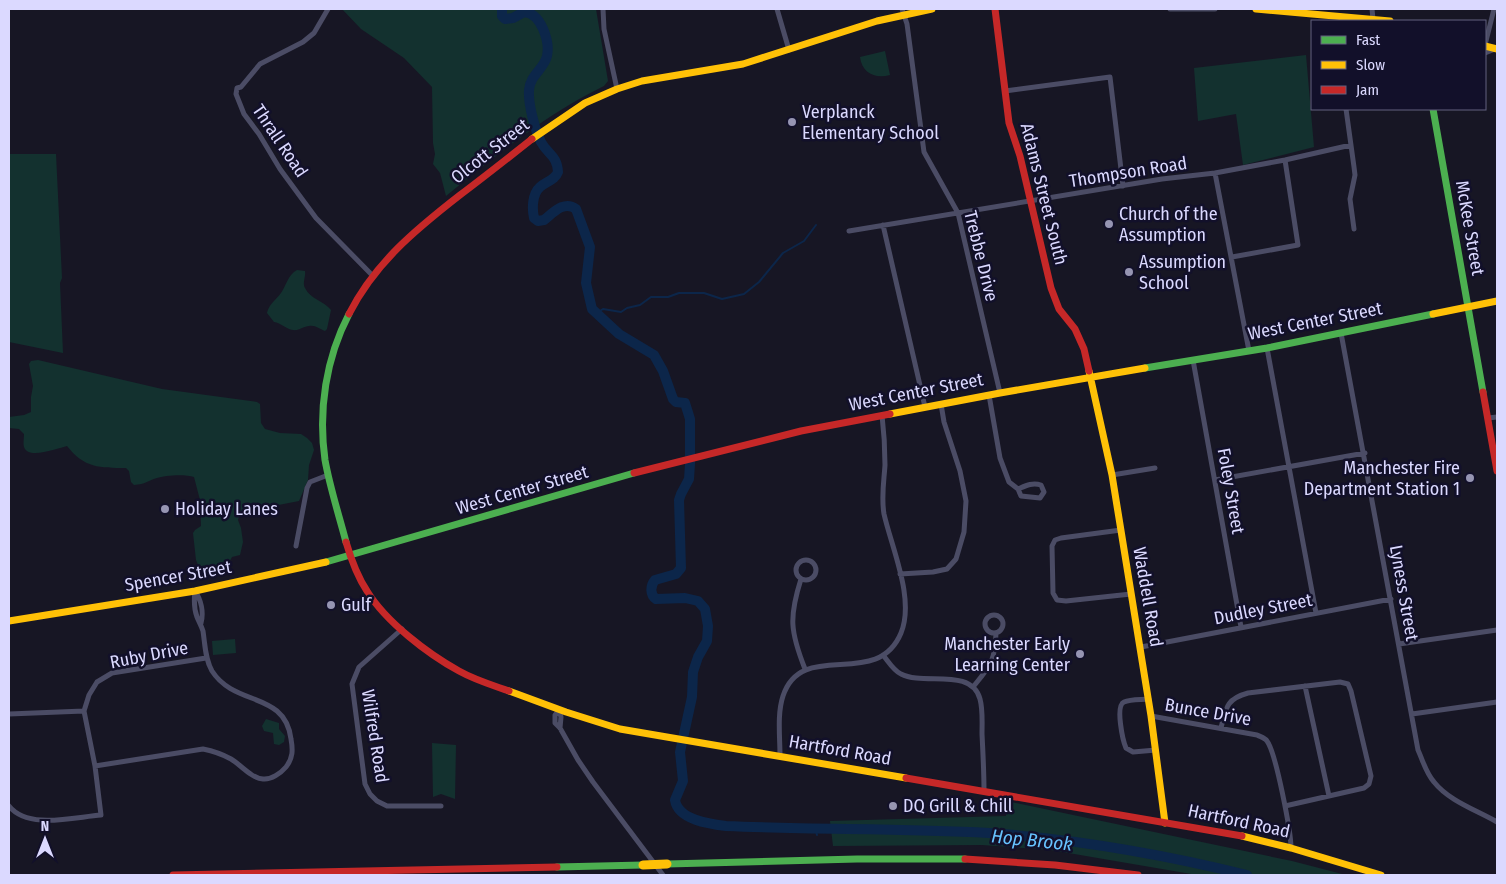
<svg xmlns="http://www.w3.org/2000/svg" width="1506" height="884" viewBox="0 0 1506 884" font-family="'Fira Sans Condensed',sans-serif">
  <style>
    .green { fill: #13312f }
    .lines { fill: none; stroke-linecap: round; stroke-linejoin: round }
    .stream { stroke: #0c264a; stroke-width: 2 }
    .river { stroke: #0c264a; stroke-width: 10 }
    .street { stroke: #4b4c65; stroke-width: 5 }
    .fast { stroke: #4caf50; stroke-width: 7 }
    .slow { stroke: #ffc107; stroke-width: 7 }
    .jam { stroke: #c62828; stroke-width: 7 }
    .slow-bridge { stroke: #ffc107; stroke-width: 9 }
    .poi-dot { fill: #9695b2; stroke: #12102a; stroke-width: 2 }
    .labels { text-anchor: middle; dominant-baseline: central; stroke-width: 5; stroke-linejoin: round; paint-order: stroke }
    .poi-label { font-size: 18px; fill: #dbd9ff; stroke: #12102a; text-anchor: start }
    .street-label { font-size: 18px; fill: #dbd9ff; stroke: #12102a }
    .water-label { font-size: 19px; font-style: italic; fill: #67c3ff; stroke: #12102a }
  </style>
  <rect width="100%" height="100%" fill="#171624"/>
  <path class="green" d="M342 9H596L608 81 604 86C546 114 497 155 446 196L440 173 433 164 435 154 433 143 432 87 404 58 361 29Z
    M885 51 890 75C875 79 862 73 860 57Z
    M1306 55 1314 147 1243 165 1236 114 1198 121 1194 68Z
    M9 154H56L62 278 60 283 63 353 9 342Z
    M297 270 305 271C306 277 302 283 305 288 310 299 324 301 331 310L327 329 325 331C319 329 316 325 309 326 304 326 299 331 293 330 286 329 281 323 274 322L267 313C269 304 276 300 281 293 287 284 288 275 297 270Z
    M38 360 162 389 257 402 260 404 261 423 265 429 280 433 301 434 307 438 312 443 314 450 309 465 308 480 299 501 263 508H246L240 513 238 520 241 528 243 542 240 555 232 557 227 566 200 570 196 560 193 533 195 530 201 526 200 500 194 477C186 474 165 475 157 478 147 481 146 484 134 485L131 482 129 471 126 468C100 468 84 468 67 446 58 448 28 460 24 447 23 444 24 438 24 434L19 429 9 428V417L24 415 31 412V397L33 386 29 364 31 361Z
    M235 639 236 653 213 655 212 641Z
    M266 719 279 723V729L285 736 284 742 279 745 274 744 273 733 264 731 262 726Z
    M432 743 456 745 455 799 441 794 433 797Z
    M1006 801 1292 861 1346 875H1197L1051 850 982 845 833 846 830 821 1006 816Z"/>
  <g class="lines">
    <path class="stream" d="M595 314 603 309 621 312 627 308 640 305 651 297H668L679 293H704L722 299 744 294 759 282 783 253 804 241 816 225
      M815 828 817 835"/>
    <path class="river" d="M502 9V16L505 19 513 18 524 12C541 13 550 41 547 56 544 69 530 75 529 90 528 104 535 130 541 142 548 155 557 155 558 172 555 180 547 181 540 187 532 194 532 209 534 218L538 221 544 220C553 213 564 200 576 209L590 247 586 283 592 309 619 334 654 355 663 371 673 399 676 402 685 403 690 419V464L689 479 681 494 679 500 681 568 676 574 655 580C650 586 650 595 656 599L685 598 698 601 705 609 708 626 707 641 698 657 693 672 692 697 680 752 683 781 675 800C678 820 710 824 726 826 814 830 901 828 989 833 1073 839 1166 855 1247 875"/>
    <path class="street" d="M328 9 314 33 303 42 260 64 241 87 237 88 236 94 244 114 259 134 280 169 316 218 372 275
      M603 9 604 29 617 89
      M777 9 789 50
      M902 9 907 24 924 152 958 213 1000 393
      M1170 9H1215
      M1372 9 1373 19
      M1485 45 1494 9
      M1485 53 1495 49
      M1005 91 1110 77 1123 186
      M1346 109 1354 167 1355 175 1350 199 1354 229
      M1215 173 1249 351
      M883 225 925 407
      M849 231 1162 179 1215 173 1285 160 1351 145
      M1232 257 1298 245 1285 160
      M1341 333 1418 750C1423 761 1426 773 1434 782 1449 801 1476 810 1497 822
      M1267 348 1316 613
      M1193 360 1241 627
      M989 395 1000 458 1009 482 1018 489 1021 496 1040 498 1044 492 1041 485C1032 482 1025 486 1018 489
      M1488 418 1497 417
      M1112 475 1155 468
      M1215 480 1365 453
      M1121 530 1061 538 1055 540 1052 546 1053 593 1057 600 1066 601 1131 594
      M296 546 307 488 310 482 328 475
      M796 570a10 10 0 1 1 20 0a10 10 0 1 1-20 0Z
      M900 574 933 572 947 569 956 559 964 532 966 501 960 471 944 422 941 404
      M801 579C789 617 790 631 805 669
      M195 591C201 600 204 612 201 623
      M985 624a9 9 0 1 1 18 0a9 9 0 1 1-18 0Z
      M402 629 359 667 352 684 365 784 370 794 377 801 387 806H441
      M1399 644 1497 630
      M1141 647 1391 599
      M883 655C888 661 894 671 901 674 924 686 971 667 980 699 983 710 982 722 982 734 983 753 984 772 984 791
      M1305 686 1329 796
      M973 687C990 666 995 662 996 633
      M1149 699C1142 700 1131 699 1124 702 1115 706 1123 741 1126 748L1133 752 1156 750
      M559 710 555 715V723L560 728 578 760 593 782 663 875
      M559 710 561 717 560 728
      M9 714 84 711
      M1412 714 1497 702
      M1151 716 1257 735C1261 737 1265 738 1267 741 1276 753 1291 832 1291 848
      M1221 728C1226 708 1226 699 1248 693L1340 682 1348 684 1351 691 1371 776 1369 784 1364 788 1285 806
      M780 756C780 737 777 714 783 696 802 638 877 691 901 633 915 599 892 549 884 514 881 497 884 481 885 465 885 448 884 432 882 415
      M95 766 203 749C213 751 222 754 231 759 241 765 251 778 263 779 271 780 281 773 286 767 293 758 293 750 291 739 285 691 235 707 212 671 205 659 205 644 203 631 201 625 199 622 197 617 194 609 194 599 195 591
      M9 806C28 830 74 817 101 815L95 766 84 711 89 695 97 682 112 673 206 658"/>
    <path class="fast" d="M1433 109 1483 392
      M1145 368 1267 348 1433 314
      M346 542C339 515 330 488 325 460 318 410 326 358 349 314
      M326 562 634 473
      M667 864 857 859H965
      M557 867 643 865"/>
    <path class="slow" d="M1256 9 1390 21
      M1485 46 1497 49
      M532 139 585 103 617 89 642 81 743 64 877 21 932 9
      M1433 314 1497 301
      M1089 371 1112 475 1151 716 1165 823
      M890 414 1000 393 1145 368
      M9 621 195 591 326 562
      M509 691 566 712 620 729 906 778
      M1242 836 1291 848 1381 875"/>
    <path class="jam" d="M995 9 1009 123 1020 156 1051 288 1059 309 1075 329 1084 349 1089 371
      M349 314C375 263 415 230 460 195 484 177 508 158 532 139
      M1483 392 1497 471
      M634 473 801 431 890 414
      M346 542C351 559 357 576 367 591 386 622 428 654 459 671 475 680 492 685 509 691
      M906 778 1242 836
      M965 859 1055 865 1138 875
      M173 875 557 867"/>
    <path class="slow-bridge" d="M643 865 667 864"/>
  </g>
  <g class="poi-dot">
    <circle cx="792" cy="122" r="5"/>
    <circle cx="1109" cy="224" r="5"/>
    <circle cx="1129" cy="272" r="5"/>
    <circle cx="1470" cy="478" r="5"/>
    <circle cx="165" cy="509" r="5"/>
    <circle cx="331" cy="605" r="5"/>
    <circle cx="1080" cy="654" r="5"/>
    <circle cx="893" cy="806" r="5"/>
  </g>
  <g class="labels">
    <g class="poi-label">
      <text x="802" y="112">Verplanck<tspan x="802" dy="21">Elementary School</tspan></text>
      <text x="1119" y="214">Church of the<tspan x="1119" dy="21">Assumption</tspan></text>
      <text x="1139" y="262">Assumption<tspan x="1139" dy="21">School</tspan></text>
      <text x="1460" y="468" text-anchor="end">Manchester Fire<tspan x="1460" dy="21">Department Station 1</tspan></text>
      <text x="175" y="509">Holiday Lanes</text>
      <text x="341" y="605">Gulf</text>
      <text x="1070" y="644" text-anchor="end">Manchester Early<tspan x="1070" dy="21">Learning Center</tspan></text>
      <text x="903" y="806">DQ Grill &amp; Chill</text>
    </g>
    <g class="street-label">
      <text transform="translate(280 141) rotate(56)">Thrall Road</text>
      <text transform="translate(490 151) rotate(-38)">Olcott Street</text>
      <text transform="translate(1128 172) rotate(-9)">Thompson Road</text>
      <text transform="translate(1044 194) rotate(76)">Adams Street South</text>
      <text transform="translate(1470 228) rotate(80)">McKee Street</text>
      <text transform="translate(981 256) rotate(76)">Trebbe Drive</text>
      <text transform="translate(1315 321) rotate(-11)">West Center Street</text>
      <text transform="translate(916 392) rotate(-11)">West Center Street</text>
      <text transform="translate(522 490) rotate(-16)">West Center Street</text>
      <text transform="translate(1231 491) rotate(80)">Foley Street</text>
      <text transform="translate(178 576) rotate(-10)">Spencer Street</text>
      <text transform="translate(1404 593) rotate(80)">Lyness Street</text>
      <text transform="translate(1148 597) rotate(80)">Waddell Road</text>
      <text transform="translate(1263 609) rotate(-11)">Dudley Street</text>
      <text transform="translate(149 655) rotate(-11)">Ruby Drive</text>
      <text transform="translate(1208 712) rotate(10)">Bunce Drive</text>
      <text transform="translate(375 736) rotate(81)">Wilfred Road</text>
      <text transform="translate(840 750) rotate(10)">Hartford Road</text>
      <text transform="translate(1239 821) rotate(12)">Hartford Road</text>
    </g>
    <g class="water-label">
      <text transform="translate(1032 840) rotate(6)">Hop Brook</text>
    </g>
  </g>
  <rect width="1506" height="884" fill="none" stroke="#dbd9ff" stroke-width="20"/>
  <rect x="1311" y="20" width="175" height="90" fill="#12102a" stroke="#62607f"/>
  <rect x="1321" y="36" width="25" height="8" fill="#4caf50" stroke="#62607f"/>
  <text x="1356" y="45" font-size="15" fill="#dbd9ff">Fast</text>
  <rect x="1321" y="61" width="25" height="8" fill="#ffc107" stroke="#62607f"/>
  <text x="1356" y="70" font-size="15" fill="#dbd9ff">Slow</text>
  <rect x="1321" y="86" width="25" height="8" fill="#c62828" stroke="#62607f"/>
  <text x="1356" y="95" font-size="15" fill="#dbd9ff">Jam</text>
  <g transform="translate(45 839)" stroke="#12102a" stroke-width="4" paint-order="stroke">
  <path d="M0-4L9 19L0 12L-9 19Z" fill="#dbd9ff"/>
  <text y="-8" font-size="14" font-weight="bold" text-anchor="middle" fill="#dbd9ff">N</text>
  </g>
</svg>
